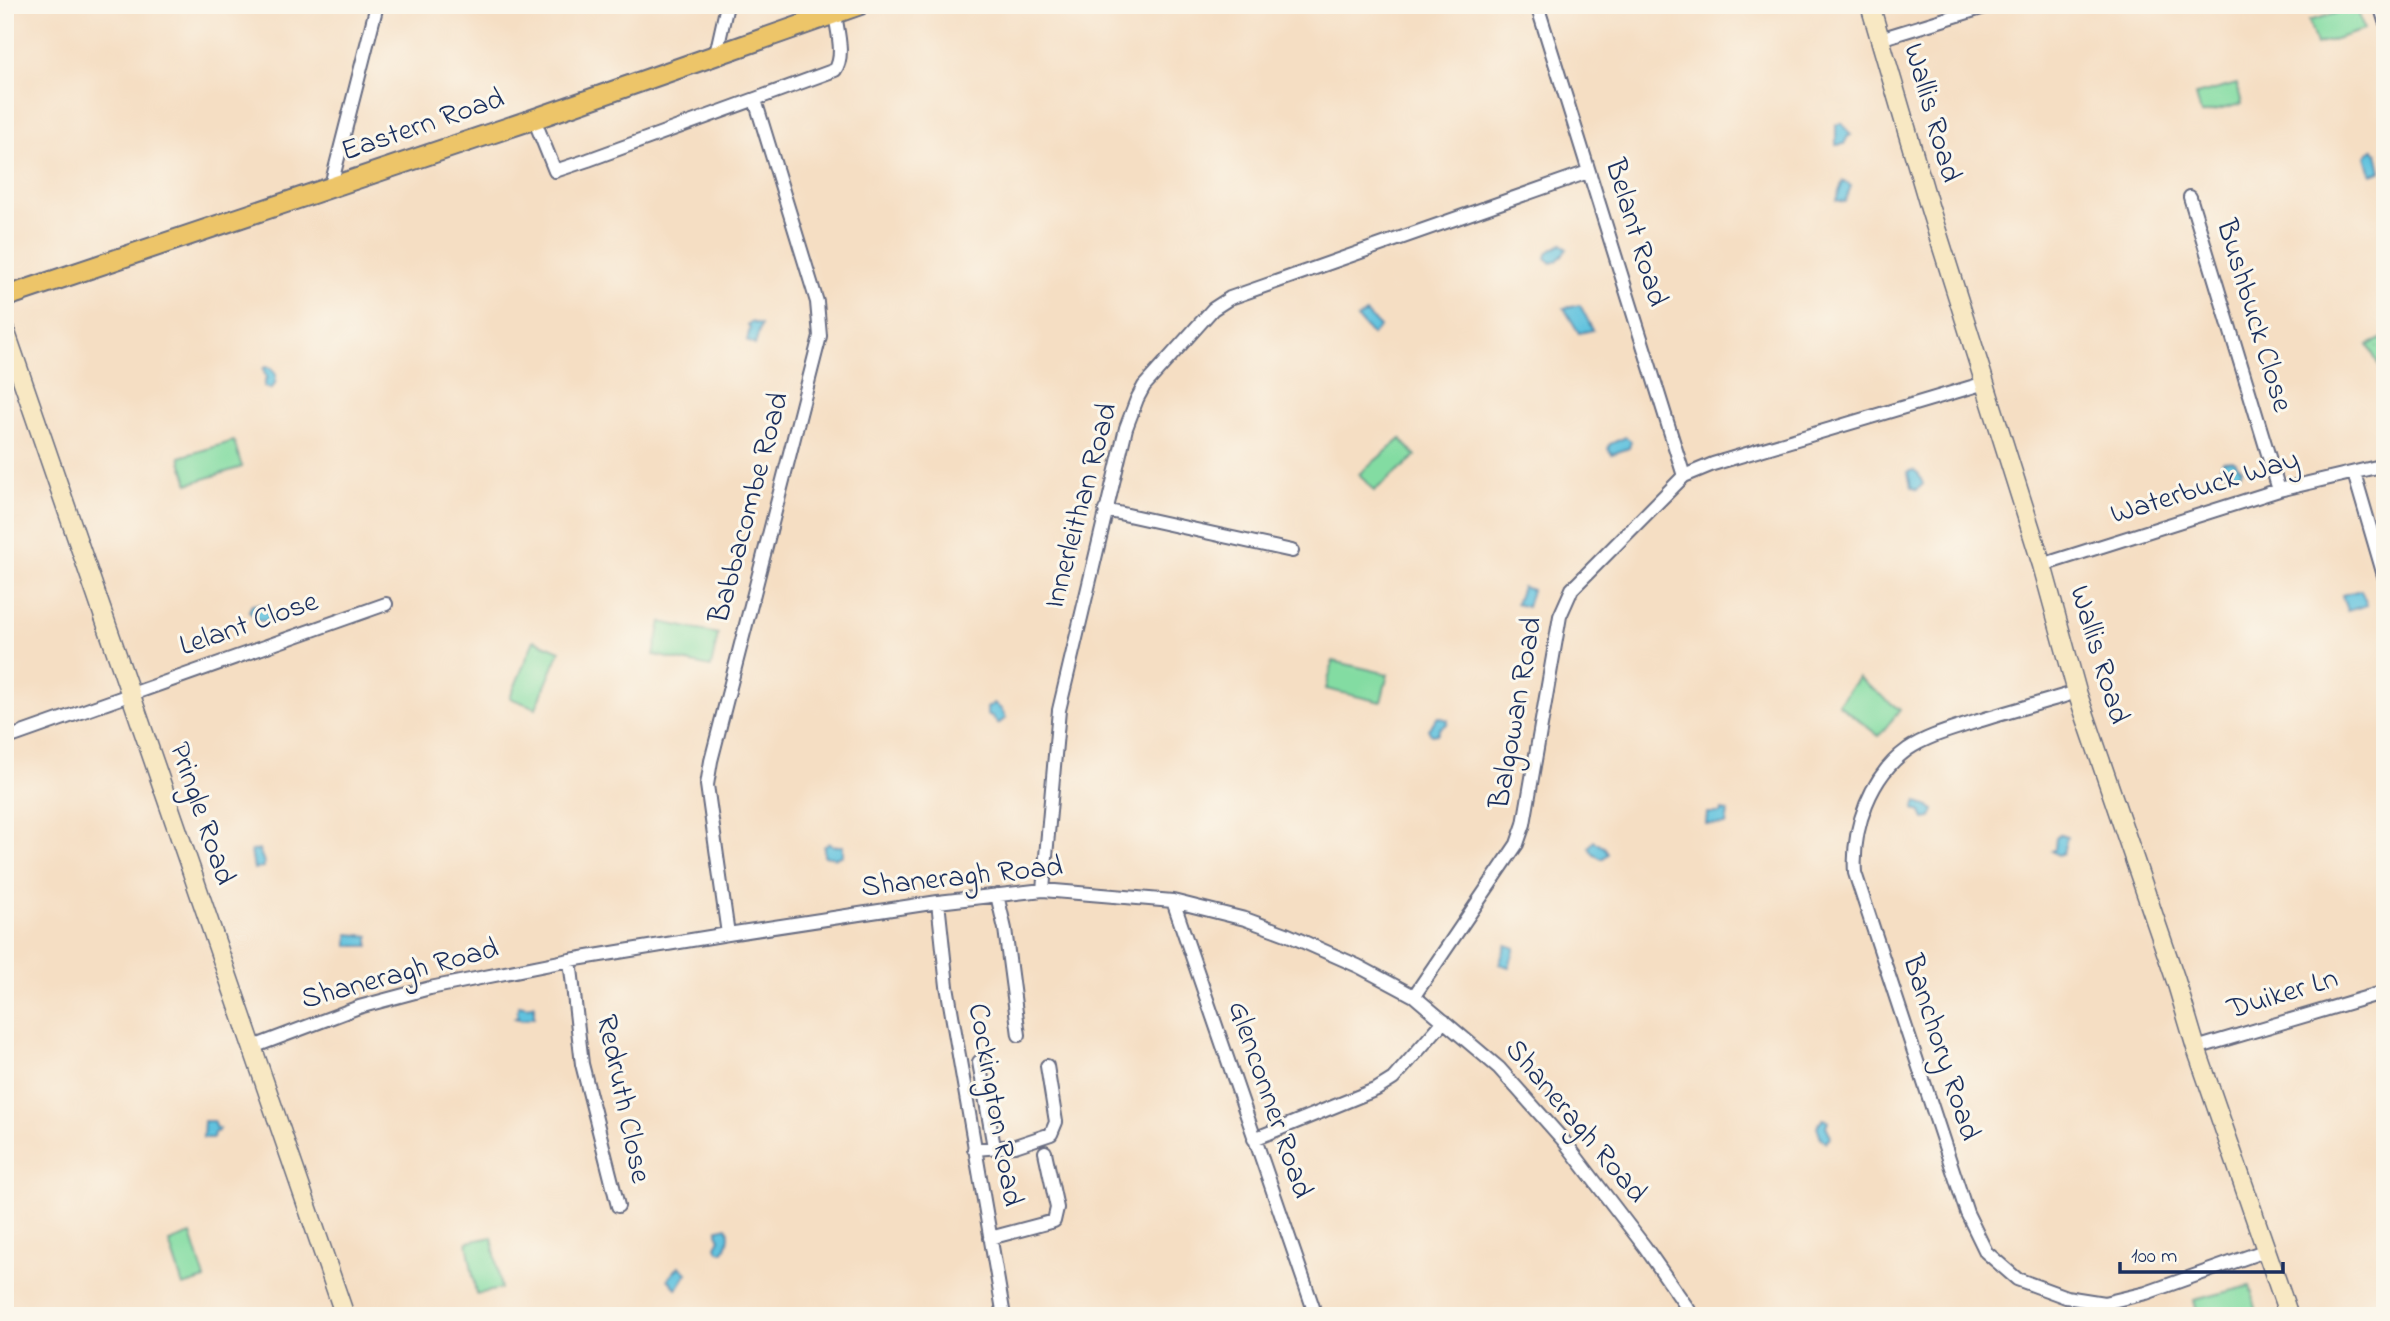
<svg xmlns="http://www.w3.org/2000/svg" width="2390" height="1321" viewBox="0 0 2390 1321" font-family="'Indie Flower',sans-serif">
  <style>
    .garden { fill: url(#garden-dots); stroke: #4f8680; stroke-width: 2 }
    .pitch { fill: #83dca2; stroke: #4f8680; stroke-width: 2 }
    .water { fill: #60c2de; stroke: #3e789e; stroke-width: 2 }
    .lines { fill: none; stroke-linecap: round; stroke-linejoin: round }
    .street-casing { stroke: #676c81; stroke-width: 16 }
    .secondary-casing { stroke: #676c81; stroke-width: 21 }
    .primary-casing { stroke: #676c81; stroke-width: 23 }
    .street { stroke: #fff; stroke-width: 12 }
    .secondary { stroke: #f8e8c3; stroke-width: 18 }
    .primary { stroke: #edc569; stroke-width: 19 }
    .labels { text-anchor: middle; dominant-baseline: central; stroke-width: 6; stroke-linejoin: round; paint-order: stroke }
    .street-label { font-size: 30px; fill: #1b2f5e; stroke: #fbf7ec }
  </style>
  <defs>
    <pattern id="garden-dots" width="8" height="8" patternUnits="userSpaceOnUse" patternTransform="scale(1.75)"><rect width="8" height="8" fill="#83dca2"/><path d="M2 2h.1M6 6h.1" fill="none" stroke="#71bd8e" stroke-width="1.8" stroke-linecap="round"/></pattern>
  </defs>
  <rect width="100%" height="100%" fill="#fbf7ec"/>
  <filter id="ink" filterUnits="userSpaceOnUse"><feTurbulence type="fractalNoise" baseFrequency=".0143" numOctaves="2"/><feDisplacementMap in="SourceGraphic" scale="14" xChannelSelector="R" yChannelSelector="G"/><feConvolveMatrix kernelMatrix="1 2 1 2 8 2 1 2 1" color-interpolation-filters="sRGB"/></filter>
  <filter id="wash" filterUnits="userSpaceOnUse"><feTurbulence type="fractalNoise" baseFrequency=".00686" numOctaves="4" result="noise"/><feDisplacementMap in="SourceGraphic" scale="28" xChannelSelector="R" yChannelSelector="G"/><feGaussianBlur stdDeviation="1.57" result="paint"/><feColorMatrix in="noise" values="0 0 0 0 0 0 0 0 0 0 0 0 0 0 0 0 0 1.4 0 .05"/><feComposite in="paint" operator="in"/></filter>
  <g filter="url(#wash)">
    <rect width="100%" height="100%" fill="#f5dec3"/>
    <path class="garden" d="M2385 337V377L2368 345Z"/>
    <path class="pitch" d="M2357 7 2364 30 2316 45 2309 21Z
      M2237 84 2242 104 2201 114 2196 95Z
      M1401 439 1416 456 1374 491 1359 474Z
      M234 441 242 467 188 484 180 457Z
      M661 622 718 634 711 667 654 655Z
      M534 640 560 651 536 708 510 698Z
      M1333 661 1388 674 1381 702 1326 689Z
      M1858 678 1900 710 1879 736 1838 704Z
      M191 1234 205 1279 183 1286 169 1242Z
      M492 1237 501 1289 476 1294 467 1242Z
      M2250 1286 2257 1312 2245 1316H2198L2194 1300Z"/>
    <path class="water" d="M1842 123 1851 135 1848 136 1844 144 1836 145V125Z
      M2373 149 2377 153 2381 171 2371 174 2366 156Z
      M1843 181 1851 186 1845 202 1836 200Z
      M1562 244 1567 249 1558 260 1552 263 1546 258 1548 252Z
      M1580 305 1593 330 1579 333 1564 308Z
      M1366 313 1380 327 1372 335 1357 318Z
      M751 322 761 325 755 345 747 341 750 328 748 325Z
      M265 367 271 368 276 375 275 384 271 389 264 387 266 377 263 369Z
      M1626 437 1631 441 1629 448 1612 454 1608 449 1610 444Z
      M2233 460 2242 469 2240 474 2236 475 2231 472 2222 473 2220 468 2223 461Z
      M1913 470 1918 473 1923 484 1917 490 1911 487 1908 472Z
      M1522 587 1532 590 1527 607 1516 604Z
      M2361 590 2367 605 2347 611 2342 595Z
      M260 604 270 615 267 621H258L249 611 252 605Z
      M994 703 1002 710 1006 718 998 724 992 716 987 715V708Z
      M1438 717 1448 720 1447 724 1440 728 1437 734 1431 735 1428 729Z
      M1917 801 1934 810 1931 818 1924 819 1921 812 1914 809Z
      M1722 810 1728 812 1726 825 1706 824 1707 813H1721Z
      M2061 834 2067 837 2063 853 2058 855 2052 851 2055 849 2056 838Z
      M1594 841 1605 848 1608 854 1602 859 1594 855 1589 847Z
      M829 843 833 846H843V855L836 858 824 856V847Z
      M259 850 264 862 263 867 254 869 251 851Z
      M348 934 369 936V946H348Z
      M1506 945 1515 948 1509 967 1499 964Z
      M534 1004V1017L523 1020 515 1018 518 1016 517 1012 519 1005 528 1007Z
      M1823 1119 1828 1121 1826 1126 1831 1136 1826 1142 1821 1138 1817 1126Z
      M204 1121H214L215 1127 219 1129 217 1132H214L213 1138H203Z
      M727 1227C731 1233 728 1246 723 1252L718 1251 716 1246 720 1239 717 1233 718 1229Z
      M679 1266 687 1273 677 1289 668 1279Z"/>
  </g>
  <g filter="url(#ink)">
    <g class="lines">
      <g class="street-casing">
        <path id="street" d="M1537 5 1684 476
          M2380 5 2385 21
          M1880 39 1991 5
          M716 54 727 5
          M534 119 555 171 588 160 835 70C845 56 837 30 835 14
          M330 189 377 5
          M2190 197 2279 490
          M2354 473 2385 579
          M1105 510 1292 551
          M2042 565 2279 490 2385 465
          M2077 692C2044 702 2011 711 1978 721 1955 729 1929 735 1908 749 1870 776 1852 828 1855 873L1967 1213 1986 1252 2017 1279 2066 1297 2104 1303 2146 1293 2267 1250
          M5 739 386 604
          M1043 890 1059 710 1126 428 1137 399 1144 386 1213 309 1230 298 1588 172
          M997 895 1005 929 1019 1035
          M1173 901 1316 1316
          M938 902 947 986 1004 1316
          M728 934 707 785 711 761 820 336 817 302 755 100
          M570 960 582 1064 618 1206
          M1414 996 1517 844 1524 824 1560 616 1572 589 1684 476 1713 464 1985 383
          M253 1047 359 1007 430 988 570 960 728 934 938 902 1043 890 1173 901 1245 919 1286 934 1358 966 1414 996 1499 1068 1564 1141 1645 1247 1693 1316
          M2196 1048 2385 992
          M979 1062 994 1147
          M1254 1139 1377 1089 1393 1079 1444 1021
          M974 1149 1015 1146 1051 1134 1056 1122 1047 1066
          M990 1238 1054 1221 1057 1208 1045 1152"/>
      </g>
      <g class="secondary-casing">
        <path id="secondary" d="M1870 5 1930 209 2042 565 2077 692 2176 981 2196 1048 2289 1316
          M5 330 345 1316"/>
      </g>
      <g class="primary-casing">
        <path id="primary" d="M5 297 534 119 859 5"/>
      </g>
      <use href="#street" class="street"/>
      <use href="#secondary" class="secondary"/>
      <use href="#primary" class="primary"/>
    </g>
  </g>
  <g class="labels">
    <g class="street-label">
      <text transform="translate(1931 113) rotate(74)">Wallis Road</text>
      <text transform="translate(423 126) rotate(-19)">Eastern Road</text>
      <text transform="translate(1635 233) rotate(73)">Belant Road</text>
      <text transform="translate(2253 316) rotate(73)">Bushbuck Close</text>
      <text transform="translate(2205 488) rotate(-17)">Waterbuck Way</text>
      <text transform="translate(1082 506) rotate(-75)">Innerleithan Road</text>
      <text transform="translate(750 508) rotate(-75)">Babbacombe Road</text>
      <text transform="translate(249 625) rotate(-19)">Lelant Close</text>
      <text transform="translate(2098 655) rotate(73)">Wallis Road</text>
      <text transform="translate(1517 713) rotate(-80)">Balgowan Road</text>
      <text transform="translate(201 814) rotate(71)">Pringle Road</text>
      <text transform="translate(962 878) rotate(-6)">Shaneragh Road</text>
      <text transform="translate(400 975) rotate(-15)">Shaneragh Road</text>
      <text transform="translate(2283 995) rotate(-17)">Duiker Ln</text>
      <text transform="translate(1940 1048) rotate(72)">Banchory Road</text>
      <text transform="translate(622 1099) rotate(78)">Redruth Close</text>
      <text transform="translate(1269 1100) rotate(71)">Glenconner Road</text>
      <text transform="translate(994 1105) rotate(80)">Cockington Road</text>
      <text transform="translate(1575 1122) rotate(50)">Shaneragh Road</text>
    </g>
  </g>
  <rect width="2390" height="1321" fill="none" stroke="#fbf7ec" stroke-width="28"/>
  <path d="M2120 1262v10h163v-10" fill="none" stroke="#1b2f5e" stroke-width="3.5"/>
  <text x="2131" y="1262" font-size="21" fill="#1b2f5e" stroke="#fbf7ec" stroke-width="5" paint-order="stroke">100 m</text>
</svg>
